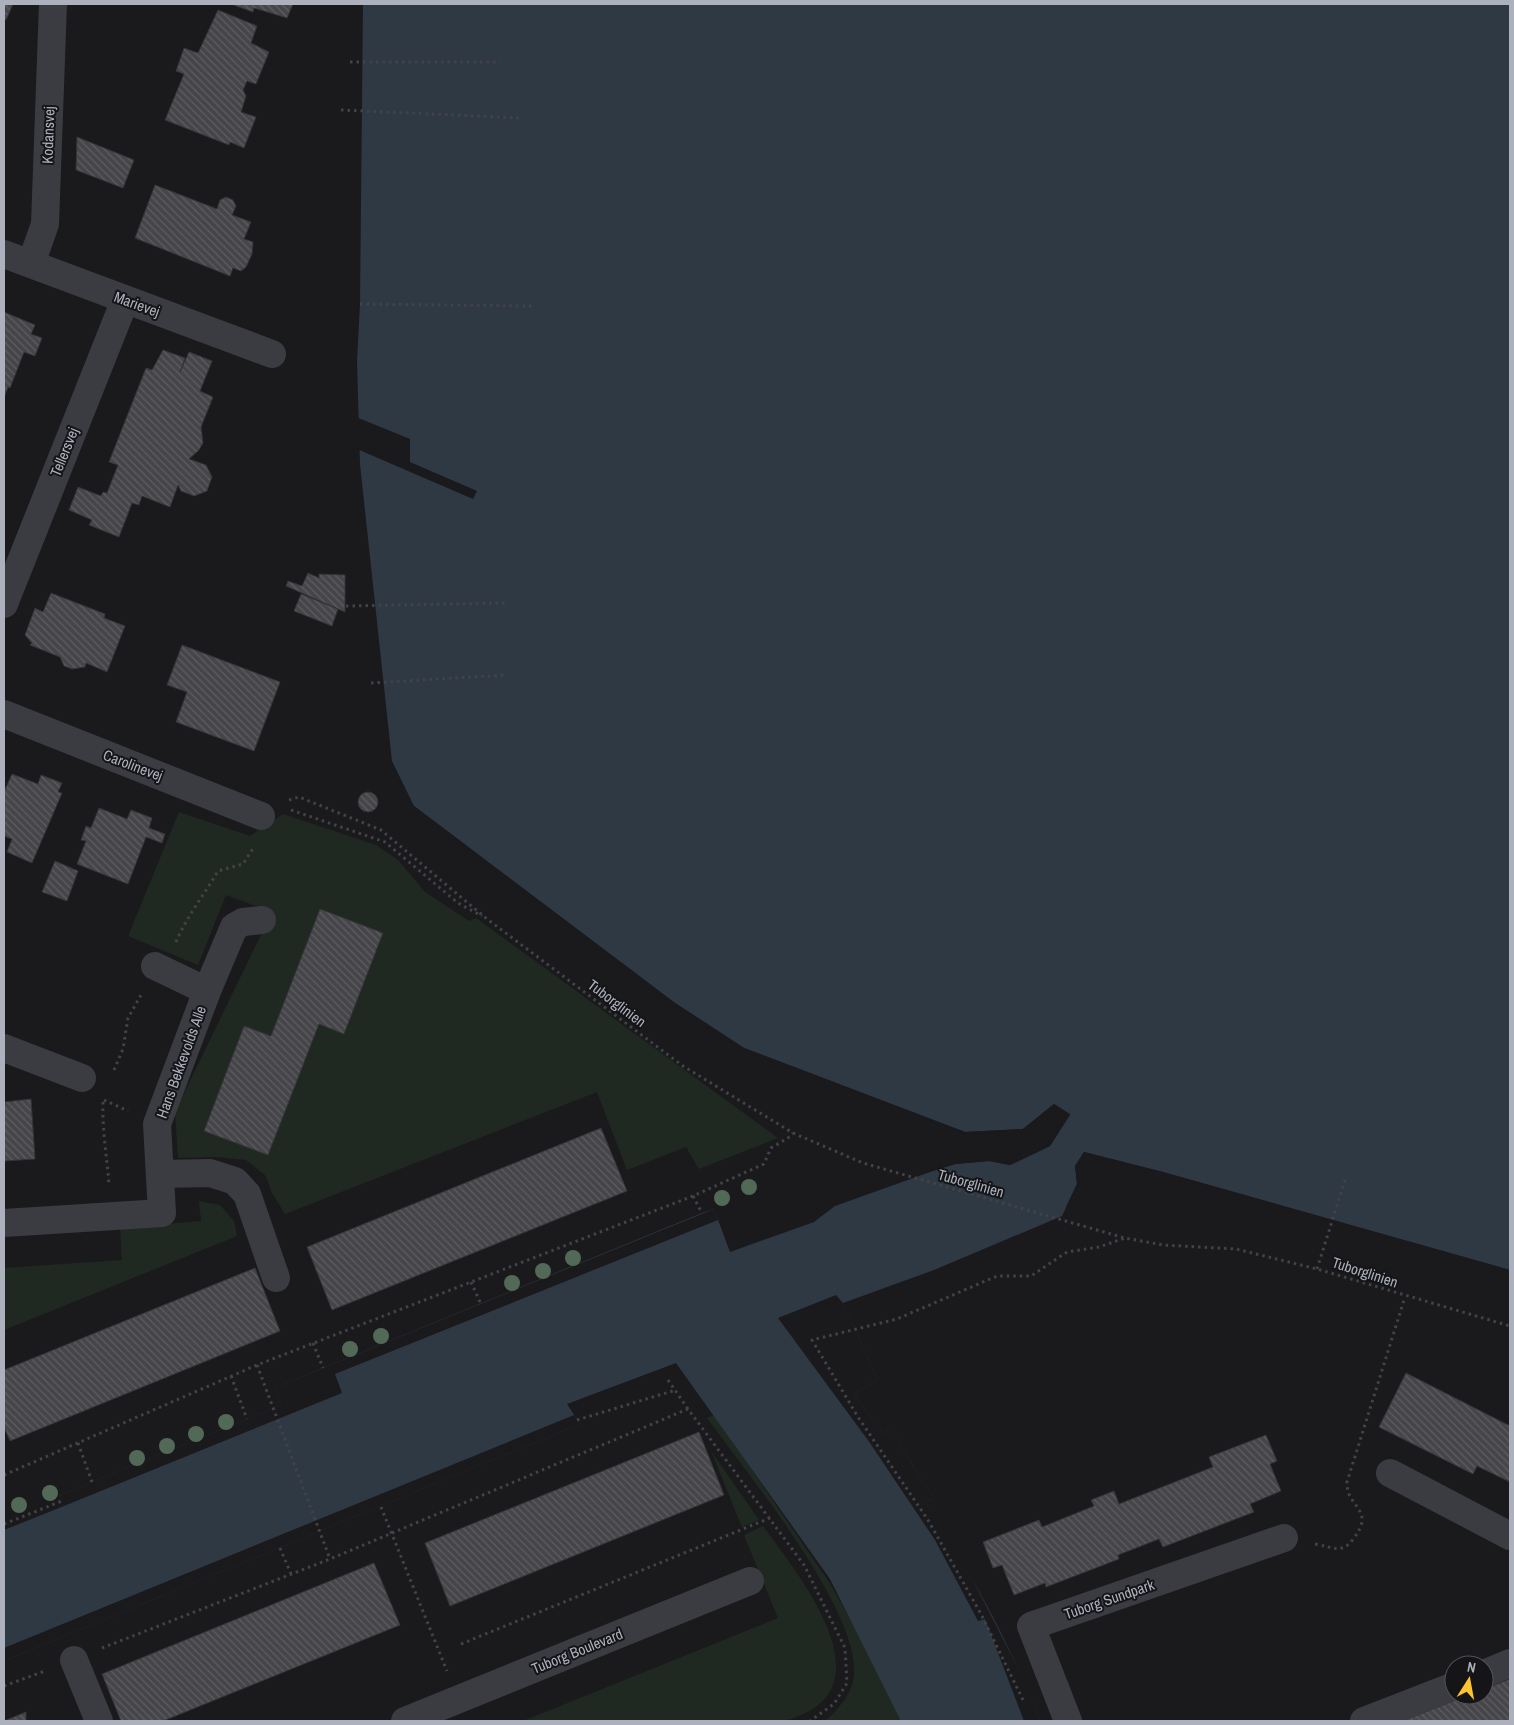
<svg xmlns="http://www.w3.org/2000/svg" width="1514" height="1725" viewBox="0 0 1514 1725" font-family="'Archivo Narrow',sans-serif">
  <style>
    .grass { fill: #202921 }
    .water { fill: #2f3943 }
    .pier { fill: #1a1a1d }
    .building { fill: url(#building-back-hatch); stroke: #343439 }
    .lines { fill: none; stroke-linecap: round; stroke-linejoin: round }
    .path { stroke: #414349; stroke-width: 3; stroke-dasharray: 2.5 4; stroke-linecap: butt }
    .minor { stroke: #3b3c42; stroke-width: 28 }
    .tree { fill: #536957 }
    .labels { text-anchor: middle; dominant-baseline: central; stroke-width: 4; stroke-linejoin: round; paint-order: stroke }
    .street-label { font-size: 15px; fill: #acb1bd; stroke: #151518 }
  </style>
  <defs>
    <pattern id="building-back-hatch" width="6" height="6" patternUnits="userSpaceOnUse" patternTransform="scale(1.25)"><rect width="6" height="6" fill="#45454a"/><path d="M-1 5l2 2M0 0l6 6M5-1l2 2" fill="none" stroke="#5d5d62"/></pattern>
  </defs>
  <rect width="100%" height="100%" fill="#1a1a1d"/>
  <path class="grass" d="M179 812 250 836 283 814 376 845 398 860 425 892 469 921 476 918 778 1138 699 1169 686 1147 627 1170 597 1092 285 1214 272 1193 266 1176 246 1160 217 1157 178 1158 175 1112 272 912 226 895 198 965 128 936Z
    M199 1201 220 1205 234 1221 237 1236 4 1330V1268L122 1260 120 1228 201 1221Z
    M714 1415 829 1582 860 1636 903 1721H825C839 1709 853 1693 854 1674 859 1609 746 1472 707 1418Z
    M711 1451 759 1520 742 1527Z
    M763 1526C801 1578 895 1693 783 1721H523L778 1618 744 1535Z"/>
  <path class="water" d="M363 4H1510V1270L1163 1172 1084 1152 1075 1166 1077 1184 1062 1216 934 1270 843 1303 878 1380 854 1394 883 1434 890 1429 934 1498 926 1502C970 1571 1011 1645 1040 1721H901L830 1579 676 1363 567 1404 580 1424 4 1661V1530L64 1506 60 1495 281 1405 274 1388 702 1213 714 1209 730 1252 814 1222 835 1206 933 1171 955 1164 989 1161 1010 1165 1050 1146 1070 1115 1054 1104 1023 1129 965 1132 744 1048 675 1003 414 806 392 761 360 464 357 361 360 304Z"/>
  <path class="pier" d="M356 417 410 439V462L477 491 473 499 357 449Z
    M414 806 675 1003 744 1048 965 1132 1023 1129 1054 1104 1070 1114 1050 1146 1010 1165 989 1161 955 1164 933 1171V1168L955 1162 989 1159 1010 1163 1048 1144 1066 1115 1054 1107 1024 1131 965 1134 742 1050 673 1005 413 809Z
    M1084 1152 1163 1172 1510 1270V1273L1162 1174 1085 1155 1078 1167 1079 1184 1068 1208 1066 1207 1077 1184 1075 1166Z
    M714 1209 718 1220 335 1374 342 1393 64 1506 60 1495 281 1405 274 1388Z
    M836 1295 843 1303 878 1380 854 1394 883 1434 890 1429 934 1498 926 1502 958 1551 1024 1680 1040 1721H1024L985 1619 978 1621 935 1540 870 1443 778 1318Z
    M574 1415 580 1424 4 1661V1648Z"/>
  <path class="building" d="M4 4H13L6 20 4 19Z
    M231 4H293L287 18 254 8 253 12Z
    M218 10 257 26 251 43 269 52 256 84 247 81 243 90 246 96 241 112 256 117 244 148 230 142 229 145 165 120 184 74 176 71 184 48 198 53Z
    M77 137 134 160 123 188 76 170Z
    M155 185 217 209 220 200 226 197 233 200 236 206 232 215 251 222 244 239 253 242 252 254 246 267 241 271 233 268 230 276 135 238Z
    M4 312 35 325 31 334 42 338 35 356 24 352 10 388 8 387 4 398Z
    M163 350 185 358 180 372 189 352 212 361 200 391 213 397 201 427 203 443 199 450 189 459 206 465 212 477 207 491 194 496 181 491 178 485 170 507 142 496 139 505 132 503 119 537 89 525 92 520 69 510 78 487 101 496 103 492 107 493 118 465 109 462 146 368 152 370Z
    M308 573 319 578V574L345 575V612L286 586 288 581 302 586Z
    M51 593 105 614 104 618 125 626 107 672 86 663 85 667 72 669 64 666 60 657 30 645 32 643 25 635 35 608 43 612Z
    M301 594 338 609 332 626 294 611Z
    M182 645 280 682 254 751 176 722 187 692 167 685Z
    M12 774 38 784 41 775 62 783 58 792 62 793 32 863 7 852 12 839 4 836V792Z
    M358 802a10 10 0 1 1 20 0a10 10 0 1 1-20 0Z
    M99 808 127 819 131 810 152 818 149 828 165 834 162 843 146 837 128 884 77 864 86 841 81 840 86 826 91 828Z
    M55 861 78 871 67 901 42 892Z
    M320 909 383 933 344 1034 319 1024 268 1155 204 1131 244 1026 271 1036Z
    M31 1099 35 1159 4 1161V1102Z
    M601 1128 627 1191 332 1310 307 1247Z
    M255 1268 280 1331 10 1441 4 1427V1370Z
    M1406 1373 1510 1426V1482L1477 1466 1473 1474 1379 1427Z
    M699 1432 724 1495 450 1606 425 1543Z
    M1266 1435 1277 1461 1270 1464 1281 1491 1250 1504 1254 1512 1163 1547 1159 1539 1118 1555 1119 1559 1046 1587 1045 1583 1014 1595 1002 1565 993 1568 983 1542 1039 1520 1042 1527 1094 1506 1091 1500 1114 1491 1119 1504 1213 1467 1209 1457Z
    M374 1563 400 1625 163 1721H121L102 1674Z
    M1510 1679V1721H1402L1469 1695H1484V1689Z
    M26 1712V1721H4Z"/>
  <g class="lines">
    <path class="path" d="M350 62H500
      M341 110 521 118
      M360 304 532 306
      M346 606 506 603
      M371 683 505 675
      M289 800 299 797 381 830 487 919 683 1066 793 1133 863 1163 1125 1238 1163 1245 1236 1249 1317 1269 1510 1326
      M291 810 385 842 458 903 482 916
      M176 942C187 916 204 895 218 871L243 864 254 847
      M114 1070 123 1049 128 1018 141 995
      M104 1100 128 1111
      M103 1102C102 1130 107 1157 109 1185
      M693 1196 702 1213
      M1317 1269 1345 1180
      M471 1282 481 1304
      M313 1343 323 1368
      M257 1365 330 1559
      M231 1376 247 1419
      M668 1380 688 1409
      M577 1420 676 1390
      M78 1443 92 1482
      M4 1475 257 1365 693 1196 764 1164 771 1148 788 1138 793 1133
      M381 1507 447 1671
      M4 1524 62 1501
      M1315 1544C1333 1547 1342 1555 1354 1538 1376 1509 1346 1508 1347 1482L1405 1297
      M280 1548 291 1574
      M461 1644 770 1518
      M102 1648 330 1559 688 1409 804 1565 845 1648 847 1683 834 1704 810 1721
      M4 1686 45 1671
      M1023 1700 981 1614 928 1520 858 1417 812 1340 897 1319 997 1276H1031L1067 1252 1099 1247 1125 1238"/>
    <path class="minor" d="M4 254 272 354
      M31 264 45 224 53 4
      M4 604 125 300
      M4 714 261 816
      M207 991 234 927 243 922 262 920
      M4 1048 82 1078
      M160 1174 210 1173 235 1181 247 1194 276 1278
      M4 1223 162 1213 157 1124 207 991 155 966
      M1390 1473 1510 1536
      M74 1660 99 1721
      M1484 1674 1510 1663
      M405 1721 750 1581
      M1068 1721 1031 1626 1284 1538
      M1364 1721 1454 1686"/>
  </g>
  <g class="tree">
    <circle cx="749" cy="1187" r="8"/>
    <circle cx="722" cy="1198" r="8"/>
    <circle cx="573" cy="1258" r="8"/>
    <circle cx="543" cy="1271" r="8"/>
    <circle cx="512" cy="1283" r="8"/>
    <circle cx="381" cy="1336" r="8"/>
    <circle cx="350" cy="1349" r="8"/>
    <circle cx="226" cy="1422" r="8"/>
    <circle cx="196" cy="1434" r="8"/>
    <circle cx="167" cy="1446" r="8"/>
    <circle cx="137" cy="1458" r="8"/>
    <circle cx="50" cy="1493" r="8"/>
    <circle cx="19" cy="1505" r="8"/>
  </g>
  <g class="labels">
    <g class="street-label">
      <text transform="translate(48 135) rotate(-88)">Kodansvej</text>
      <text transform="translate(137 304) rotate(20)">Marievej</text>
      <text transform="translate(64 452) rotate(-68)">Tellersvej</text>
      <text transform="translate(133 765) rotate(21)">Carolinevej</text>
      <text transform="translate(617 1003) rotate(37)">Tuborglinien</text>
      <text transform="translate(181 1062) rotate(-70)">Hans Bekkevolds Alle</text>
      <text transform="translate(971 1183) rotate(16)">Tuborglinien</text>
      <text transform="translate(1365 1272) rotate(18)">Tuborglinien</text>
      <text transform="translate(1109 1599) rotate(-19)">Tuborg Sundpark</text>
      <text transform="translate(577 1651) rotate(-22)">Tuborg Boulevard</text>
    </g>
  </g>
  <rect width="1514" height="1725" fill="none" stroke="#acb1bd" stroke-width="10"/>
  <g transform="translate(1469 1680) rotate(11)"><circle r="24" fill="#151518" stroke="#51535a"/>
  <path d="M0-4L9 19L0 12L-9 19Z" fill="#ffc231"/>
  <text y="-8" font-size="14" font-weight="bold" text-anchor="middle" fill="#acb1bd">N</text>
  </g>
</svg>
